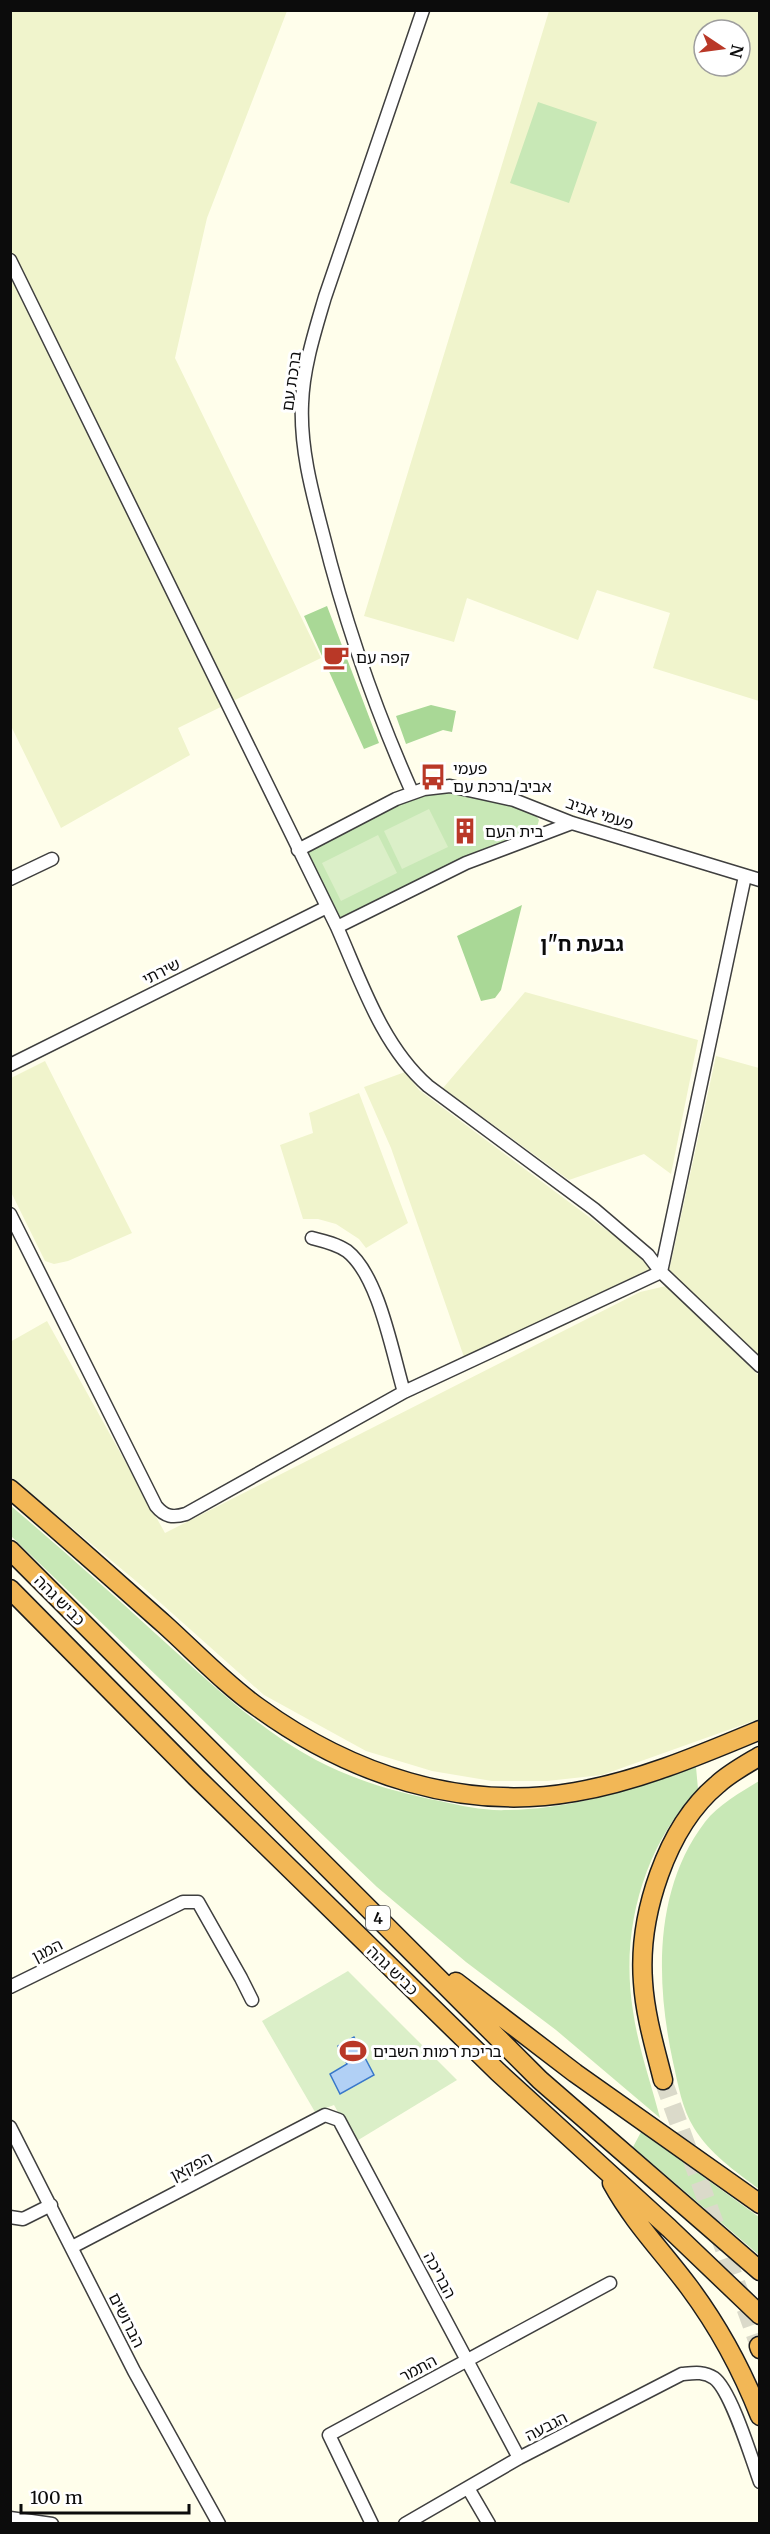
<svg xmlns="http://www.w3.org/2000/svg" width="770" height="2534" viewBox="0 0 770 2534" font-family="Merriweather,'Noto Sans Hebrew',serif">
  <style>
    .farmland { fill: #f0f4cc; fill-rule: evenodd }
    .green { fill: #c8e8b6 }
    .forest { fill: #a9d896 }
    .pitch { fill: #dbefc8 }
    .water { fill: #b1d0f5; stroke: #3978ca; stroke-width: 1.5 }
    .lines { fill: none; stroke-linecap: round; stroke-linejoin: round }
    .highway-tunnel { stroke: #dbdaca; stroke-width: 18; stroke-dasharray: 18 9; stroke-linecap: butt }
    .minor-casing { stroke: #3f3f3f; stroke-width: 15 }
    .highway-casing { stroke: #1d1d1d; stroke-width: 21 }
    .minor { stroke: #fff; stroke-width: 12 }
    .highway { stroke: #f2b756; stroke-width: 18 }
    .labels { text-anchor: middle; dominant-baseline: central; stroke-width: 6; stroke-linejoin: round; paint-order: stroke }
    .shield { fill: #fff; stroke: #555; stroke-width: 1.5 }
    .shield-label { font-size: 15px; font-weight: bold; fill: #0c0c0c }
    .street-label { font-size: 16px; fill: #0c0c0c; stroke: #fff }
    .poi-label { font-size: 16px; fill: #0c0c0c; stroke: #fff; text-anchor: start }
    .quarter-label { font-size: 20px; font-weight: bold; fill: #0c0c0c; stroke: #fff }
  </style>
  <rect width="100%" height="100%" fill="#fffeeb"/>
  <path class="farmland" d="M11 11H287L207 218 175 358 321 658 178 728 190 755 61 828 11 726Z
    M549 11H759V701L653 668 670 613 597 590 578 640 467 598 454 642 364 616ZM704 30H740V66H704Z
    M525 992 698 1040 671 1174 644 1154 569 1180 443 1088Z
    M716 1056 759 1068V1357L669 1271Z
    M45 1061 132 1233 68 1261 54 1264 45 1261 10 1190 11 1078Z
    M405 1072 419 1090 640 1255 650 1269 464 1357 391 1148 364 1087Z
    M359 1093 408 1223 366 1248 359 1239 336 1224 318 1219H303L280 1145 313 1133 309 1113Z
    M666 1286 673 1290 759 1376V1719L602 1775 547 1781H492L432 1771 366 1751 264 1695 136 1581 11 1477 10 1342 47 1321 165 1533 640 1292Z"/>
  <path class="green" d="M538 102 597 122 569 203 510 183Z
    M448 792 488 799 534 813 539 820 537 827 339 918 306 850 414 798Z
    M10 1505C59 1547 108 1590 156 1634 206 1679 256 1728 316 1760 354 1780 398 1793 440 1801 462 1806 485 1811 507 1810 574 1809 634 1789 696 1767L698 1789C643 1847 620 1932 633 2011 638 2047 651 2083 660 2118L556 2030 466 1962 377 1887 11 1536Z
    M759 1781V2189C735 2171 710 2154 694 2128 682 2109 678 2084 673 2062 656 1983 653 1890 705 1822 718 1805 741 1792 759 1781Z
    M641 2132 759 2217V2255L633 2147Z"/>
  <path class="forest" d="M327 606 379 743 364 749 304 616Z
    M431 705 456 711 452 732 443 730 406 744 396 716Z
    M522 905 501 990 495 998 481 1001 457 936Z"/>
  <path class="pitch" d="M429 809 448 847 402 869 384 831Z
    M378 835 397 873 341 901 322 863Z
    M348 1971 457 2080 355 2142 334 2105 315 2112 262 2021Z"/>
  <path class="water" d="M354 2037 374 2075 340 2094 330 2074 347 2064 338 2046Z"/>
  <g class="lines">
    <path class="highway-tunnel" d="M663 2080 759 2346"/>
    <g class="minor-casing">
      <path id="minor" d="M10 260 337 927C361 981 382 1046 428 1086L594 1209 648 1255 661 1272 760 1366
        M412 792C375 709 345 622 323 534 312 492 300 448 302 404 303 368 315 331 325 297L423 10
        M298 850 396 799 424 789 450 786 514 800 572 823 760 880
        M10 879 52 859
        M337 927 466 863 572 823
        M10 1065 327 907
        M10 1214 156 1506C165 1517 173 1518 186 1514L404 1392 661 1272
        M312 1238C324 1241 337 1244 347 1251 379 1276 392 1352 404 1392
        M661 1272 745 876
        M10 1987 183 1902H198L241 1978 252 2000
        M10 2127 134 2371 219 2524
        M10 2217 23 2219 51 2205
        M72 2247 325 2115 339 2120 519 2458
        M468 2488 489 2524
        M10 2518 52 2524
        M372 2524 329 2435 610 2283
        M405 2524 519 2458 682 2374C693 2373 704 2371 714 2378 731 2390 752 2460 760 2482"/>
    </g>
    <g class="highway-casing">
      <path id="highway" d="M10 1489C62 1533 113 1579 164 1624 194 1651 226 1685 259 1708 350 1774 462 1812 575 1792 639 1781 700 1755 760 1730
        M10 1550 540 2080 760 2271
        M10 1589 196 1777 498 2072 669 2228 760 2315
        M456 1982 575 2073 760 2204
        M663 2080C655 2048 645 2015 643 1982 638 1916 666 1827 718 1784 730 1773 745 1765 760 1756
        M612 2183C634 2223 662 2251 689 2287 718 2326 742 2370 760 2416
        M759 2346 760 2349"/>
    </g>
    <use href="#minor" class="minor"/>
    <use href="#highway" class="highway"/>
  </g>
  <defs>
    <g id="cafe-bare" transform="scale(2.07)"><path d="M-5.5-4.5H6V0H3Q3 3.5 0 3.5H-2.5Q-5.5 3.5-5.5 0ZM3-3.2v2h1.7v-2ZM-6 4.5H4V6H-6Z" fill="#b93827" stroke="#fff" stroke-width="2.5" paint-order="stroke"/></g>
    <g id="bus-bare" transform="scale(2.07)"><path d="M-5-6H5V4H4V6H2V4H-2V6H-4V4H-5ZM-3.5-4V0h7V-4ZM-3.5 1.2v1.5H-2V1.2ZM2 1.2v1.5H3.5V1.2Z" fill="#b93827" stroke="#fff" stroke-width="2.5" paint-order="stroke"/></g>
    <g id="building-bare" transform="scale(2.07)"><path d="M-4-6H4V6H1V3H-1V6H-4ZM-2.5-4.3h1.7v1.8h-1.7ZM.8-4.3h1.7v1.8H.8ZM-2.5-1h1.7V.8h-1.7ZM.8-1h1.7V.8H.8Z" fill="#b93827" stroke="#fff" stroke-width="2.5" paint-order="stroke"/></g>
    <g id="stadium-bare" transform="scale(2.07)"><path d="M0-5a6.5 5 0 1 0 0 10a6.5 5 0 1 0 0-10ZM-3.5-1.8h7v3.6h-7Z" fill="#b93827" stroke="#fff" stroke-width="2.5" paint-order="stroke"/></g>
  </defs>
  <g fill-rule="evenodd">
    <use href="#cafe-bare" x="336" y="657"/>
    <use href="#bus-bare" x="433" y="777"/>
    <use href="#building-bare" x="465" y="831"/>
    <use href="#stadium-bare" x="353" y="2051"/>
  </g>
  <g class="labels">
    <rect class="shield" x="366" y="1906" width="24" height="24" rx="4.5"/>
    <g class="shield-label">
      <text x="378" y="1918">4</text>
    </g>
    <g class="street-label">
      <text transform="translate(291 381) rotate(-82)">ברכת עם</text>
      <text transform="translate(600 813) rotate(19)">פעמי אביב</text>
      <text transform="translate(161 971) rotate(-27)">שירתי</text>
      <text transform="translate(60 1600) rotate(45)">כביש גהה</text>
      <text transform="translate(47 1950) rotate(-27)">המגן</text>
      <text transform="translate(393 1970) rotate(44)">כביש גהה</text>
      <text transform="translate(191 2166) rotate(-27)">הפקאן</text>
      <text transform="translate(440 2275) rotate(62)">הבריכה</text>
      <text transform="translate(127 2320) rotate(63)">הברושים</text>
      <text transform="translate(418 2368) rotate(-28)">התמר</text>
      <text transform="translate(546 2426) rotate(-27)">הגבעה</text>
    </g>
    <g class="poi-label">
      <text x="356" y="657">קפה עם</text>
      <text x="453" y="768">פעמי<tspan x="453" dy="18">אביב/ברכת עם</tspan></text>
      <text x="485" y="831">בית העם</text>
      <text x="373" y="2051">בריכת רמות השבים</text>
    </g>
    <g class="quarter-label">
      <text x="582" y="943">גבעת ח"ן</text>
    </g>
  </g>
  <rect width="770" height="2534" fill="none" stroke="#0c0c0c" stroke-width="24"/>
  <g transform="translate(722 48) rotate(103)"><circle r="28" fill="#ffffff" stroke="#9e9e9e" stroke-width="1.5"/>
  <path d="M0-4.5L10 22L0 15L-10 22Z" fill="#b93827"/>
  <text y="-9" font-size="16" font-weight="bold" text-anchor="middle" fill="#0c0c0c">N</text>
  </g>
  <path d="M21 2504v9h168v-9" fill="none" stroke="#0c0c0c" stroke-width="3"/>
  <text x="30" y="2504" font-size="18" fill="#0c0c0c" stroke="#ffffff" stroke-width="4.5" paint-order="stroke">100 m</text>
</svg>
